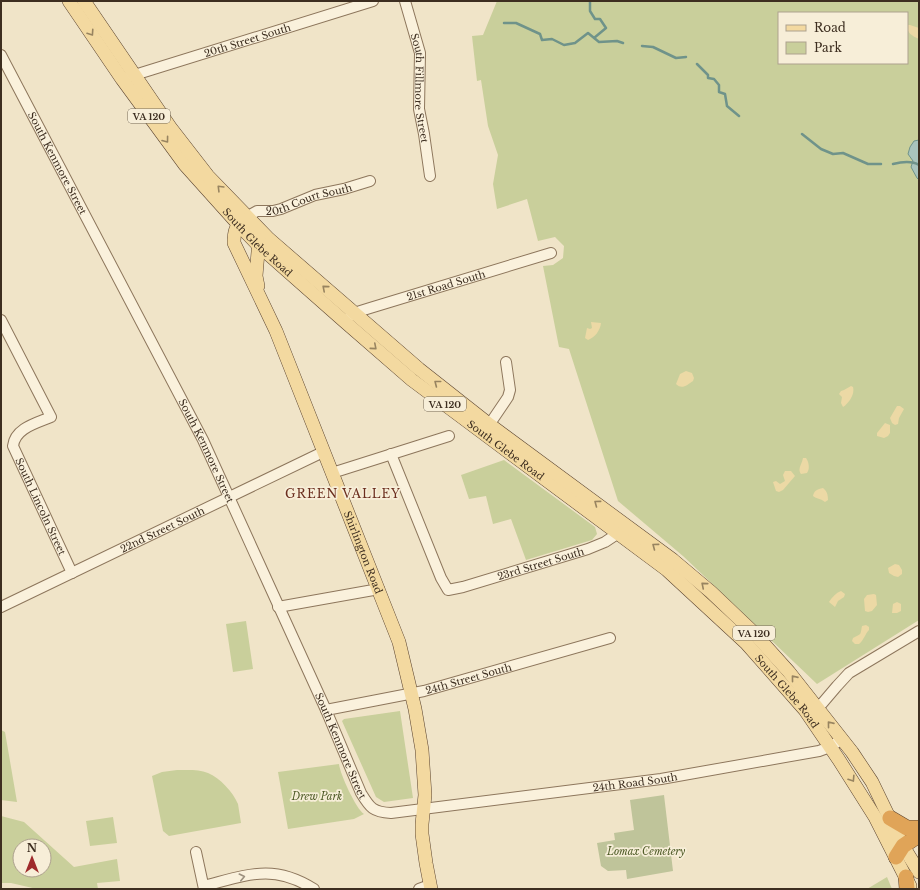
<svg xmlns="http://www.w3.org/2000/svg" width="920" height="890" viewBox="0 0 920 890" font-family="'Libre Baskerville',serif">
  <style>
    .green { fill: #c9cf9b; fill-rule: evenodd }
    .sand { fill: #ecd9a5 }
    .cemetery { fill: #bfc49a }
    .water { fill: #a9c4bc; stroke: #6f938a }
    .lines { fill: none; stroke-linecap: round; stroke-linejoin: round }
    .stream { stroke: #6f938a; stroke-width: 2.5 }
    .minor-casing { stroke: #8d765c; stroke-width: 12 }
    .major-casing { stroke: #5b4430; stroke-width: 14 }
    .highway-casing { stroke: #5b4430; stroke-width: 16 }
    .minor { stroke: #faf1dc; stroke-width: 10 }
    .major { stroke: #f3d9a0; stroke-width: 13 }
    .highway { stroke: #e0a458; stroke-width: 15 }
    .oneway { stroke: #988460 }
    .oneway2 { stroke: #9c907e }
    .labels { text-anchor: middle; dominant-baseline: central; stroke-width: 3.5; stroke-linejoin: round; paint-order: stroke }
    .shield { fill: #f7eed8; stroke: #756857; stroke-width: 1 }
    .shield-label { font-size: 9px; font-weight: bold; fill: #3d2e20 }
    .street-label { font-size: 10px; fill: #3d2e20; stroke: #f7eed8 }
    .park-label { font-size: 10px; font-style: italic; fill: #4d5a26; stroke: #f7eed8 }
    .quarter-label { font-size: 12px; letter-spacing: 1px; fill: #6b2e1e; stroke: #f7eed8 }
  </style>
  <rect width="100%" height="100%" fill="#f0e4c8"/>
  <path class="green" d="M497 1H919V620L817 684 683 556 618 501 569 349 559 347 543 266 553 265 563 258 564 246 555 237 538 241 527 199 497 209 493 184 498 155 488 126 481 80 477 81 472 36 483 35ZM779 13H907V63H779Z
    M504 460 595 527 597 534 592 540 526 560 511 519 493 524 486 496 469 499 461 475Z
    M246 621 253 669 233 672 226 624Z
    M400 711 413 798 384 802 376 797 342 721 344 719Z
    M1 730 5 732 17 802 1 800Z
    M339 764C340 774 356 809 364 814L354 819 288 829 278 772Z
    M177 770C187 770 199 769 208 773 220 778 233 792 238 804 239 810 240 817 241 823L169 836 163 831 152 776 162 772Z
    M1 816 24 822 74 867 117 859 120 881 97 883 98 889H37L11 883H1ZM20 846H44V870H20Z
    M113 817 117 843 90 846 86 821Z
    M887 877 892 889H867Z"/>
  <path class="sand" d="M907 25H910L919 28V39C912 36 907 33 907 25Z
    M591 322 601 323C600 331 595 337 588 340L585 338 587 328 590 329 592 328Z
    M686 371 692 373 694 378 693 381C687 385 682 390 676 384L680 374Z
    M851 386 853 387C855 394 849 403 843 407L841 403 842 397 839 394 841 391 844 390Z
    M897 406H900L904 409 899 418 898 424 895 425 892 423 890 418Z
    M885 423 890 425V433L888 436 884 438 877 436V433Z
    M803 458H806C809 462 810 469 807 473L801 474C797 469 802 464 803 458Z
    M785 471H791L795 476 783 490 779 492 776 491 773 482 776 481 780 484 785 481 783 475Z
    M823 488C827 491 828 495 828 500L825 502C820 498 817 499 813 496 814 491 817 489 823 488Z
    M895 564 899 565 902 570V574L898 577 894 576 889 573 888 568Z
    M841 591 845 594 844 597 838 601 835 607 829 602C832 597 836 593 841 591Z
    M874 594 876 595 877 605 872 611 868 612 865 611 864 599 867 595Z
    M897 602 901 604V611L897 613H892L893 604Z
    M866 625 869 627V630C865 634 864 640 859 644H855L852 641 853 638C862 633 860 636 862 626Z"/>
  <path class="cemetery" d="M664 795 673 871 627 879 626 870 608 871 601 866 597 843 615 840 614 833 634 830 630 800Z"/>
  <path class="water" d="M919 140V180L917 178 911 167 913 161 908 154 910 147 914 141Z"/>
  <g class="lines">
    <path class="stream" d="M590 1V11L595 19H600L606 28 594 38
      M504 23H516L540 34 542 40 552 39 564 45 575 43 588 33 599 42 617 41 623 43
      M642 46 653 47 676 58 686 57
      M697 64 708 75V78L714 79 719 85V92L725 94 727 106 739 116
      M802 134 821 149 833 154 843 153 868 164H881
      M893 164C901 162 911 160 919 165"/>
    <g class="minor-casing">
      <g id="minor">
        <path id="s1" d="M405 1 420 53 419 109 424 134 430 176"/>
        <path id="s2" d="M1 55 203 440 326 710 361 793C370 808 373 812 391 813L661 779 819 751 830 747 842 739"/>
        <path id="s3" d="M128 77 373 1"/>
        <path id="s4" d="M248 216 257 211H273L281 209 315 195 344 189 370 181"/>
        <path id="s5" d="M350 316 354 313 370 308 551 253"/>
        <path id="s6" d="M1 320 51 417C37 423 15 428 13 446L72 573"/>
        <path d="M485 431 508 397 510 390 506 362"/>
        <path id="s7" d="M391 454 441 578 448 590 463 587 588 549 605 542 623 530"/>
        <path d="M332 473 449 436"/>
        <path id="s8" d="M1 607 323 452"/>
        <path d="M278 607 379 589"/>
        <path id="s9" d="M326 710 424 691 610 638"/>
        <path d="M814 713 837 686 849 673 919 631"/>
        <path d="M196 852 204 889"/>
        <path d="M204 886C247 875 273 863 314 889"/>
        <path d="M419 889 430 885"/>
      </g>
    </g>
    <g class="major-casing">
      <g id="major">
        <path id="s10" d="M69 1 122 79 185 165 238 224 258 245 344 321 412 380 667 570 746 643 805 710 839 760 875 817 910 886"/>
        <path d="M84 1 170 127 208 176 269 239 419 369 490 425 673 560 711 592 753 632 789 672 852 752 872 782 903 846 919 872"/>
        <path id="s11" d="M243 220C235 227 234 233 234 243L276 331 399 642 415 709 422 750 425 795 422 824V834L426 863 431 889"/>
        <path d="M258 286 256 276 259 240"/>
      </g>
    </g>
    <g class="highway-casing">
      <path id="highway" d="M890 818 907 828H919
        M896 857 903 846 919 835
        M906 877 907 889"/>
    </g>
    <use href="#minor" class="minor"/>
    <use href="#major" class="major"/>
    <use href="#highway" class="highway"/>
  </g>
  <defs><path id="oneway-chevron" d="M-2-3.5L2.5 0L-2 3.5" fill="none" stroke-width="1.6" stroke-linecap="round" stroke-linejoin="round"/></defs>
  <g class="oneway">
    <use href="#oneway-chevron" transform="translate(91 33) rotate(56)"/>
    <use href="#oneway-chevron" transform="translate(166 140) rotate(53)"/>
    <use href="#oneway-chevron" transform="translate(220 188) rotate(-135)"/>
    <use href="#oneway-chevron" transform="translate(325 288) rotate(-139)"/>
    <use href="#oneway-chevron" transform="translate(374 347) rotate(41)"/>
    <use href="#oneway-chevron" transform="translate(437 383) rotate(-142)"/>
    <use href="#oneway-chevron" transform="translate(597 503) rotate(-143)"/>
    <use href="#oneway-chevron" transform="translate(655 546) rotate(-143)"/>
    <use href="#oneway-chevron" transform="translate(704 585) rotate(-140)"/>
    <use href="#oneway-chevron" transform="translate(794 678) rotate(-129)"/>
    <use href="#oneway-chevron" transform="translate(830 724) rotate(-129)"/>
    <use href="#oneway-chevron" transform="translate(852 779) rotate(57)"/>
  </g>
  <use class="oneway2" href="#oneway-chevron" transform="translate(242 877) rotate(-13)"/>
  <g class="labels">
    <g class="shield">
      <rect x="128" y="109" width="42" height="14" rx="3"/>
      <rect x="424" y="397" width="42" height="14" rx="3"/>
      <rect x="733" y="626" width="42" height="14" rx="3"/>
    </g>
    <g class="shield-label">
      <text x="149" y="116">VA 120</text>
      <text x="445" y="404">VA 120</text>
      <text x="754" y="633">VA 120</text>
    </g>
    <g class="street-label">
      <text stroke="none"><textPath href="#s3" startOffset="125">20th Street South</textPath></text>
      <text stroke="none"><textPath href="#s1" startOffset="89">South Fillmore Street</textPath></text>
      <text stroke="none"><textPath href="#s2" startOffset="122">South Kenmore Street</textPath></text>
      <text stroke="none"><textPath href="#s4" startOffset="64">20th Court South</textPath></text>
      <text stroke="none"><textPath href="#s10" startOffset="307">South Glebe Road</textPath></text>
      <text stroke="none"><textPath href="#s5" startOffset="101">21st Road South</textPath></text>
      <text stroke="none"><textPath href="#s10" startOffset="631">South Glebe Road</textPath></text>
      <text stroke="none"><textPath href="#s2" startOffset="446">South Kenmore Street</textPath></text>
      <text stroke="none"><textPath href="#s6" startOffset="226">South Lincoln Street</textPath></text>
      <text stroke="none"><textPath href="#s8" startOffset="179">22nd Street South</textPath></text>
      <text stroke="none"><textPath href="#s11" startOffset="361">Shirlington Road</textPath></text>
      <text stroke="none"><textPath href="#s7" startOffset="244">23rd Street South</textPath></text>
      <text stroke="none"><textPath href="#s9" startOffset="146">24th Street South</textPath></text>
      <text stroke="none"><textPath href="#s10" startOffset="1003">South Glebe Road</textPath></text>
      <text stroke="none"><textPath href="#s2" startOffset="770">South Kenmore Street</textPath></text>
      <text stroke="none"><textPath href="#s2" startOffset="1106">24th Road South</textPath></text>
    </g>
    <g class="park-label">
      <text x="317" y="796">Drew Park</text>
      <text x="646" y="851">Lomax Cemetery</text>
    </g>
    <g class="quarter-label">
      <text x="343" y="493">GREEN VALLEY</text>
    </g>
  </g>
  <rect width="920" height="890" fill="none" stroke="#3d2e20" stroke-width="4"/>
  <rect x="778" y="12" width="130" height="52" fill="#f7eed8" stroke="#ada18e"/>
  <rect x="786" y="25" width="20" height="6" fill="#f3d9a0" stroke="#ada18e"/>
  <text x="814" y="32" font-size="12" fill="#3d2e20">Road</text>
  <rect x="786" y="42" width="20" height="12" fill="#c9cf9b" stroke="#ada18e"/>
  <text x="814" y="52" font-size="12" fill="#3d2e20">Park</text>
  <g transform="translate(32 858)"><circle r="19" fill="#f7eed8" stroke="#ada18e"/>
  <path d="M0-3L7 15L0 10L-7 15Z" fill="#9e2a2b"/>
  <text y="-6" font-size="11" font-weight="bold" text-anchor="middle" fill="#3d2e20">N</text>
  </g>
</svg>
